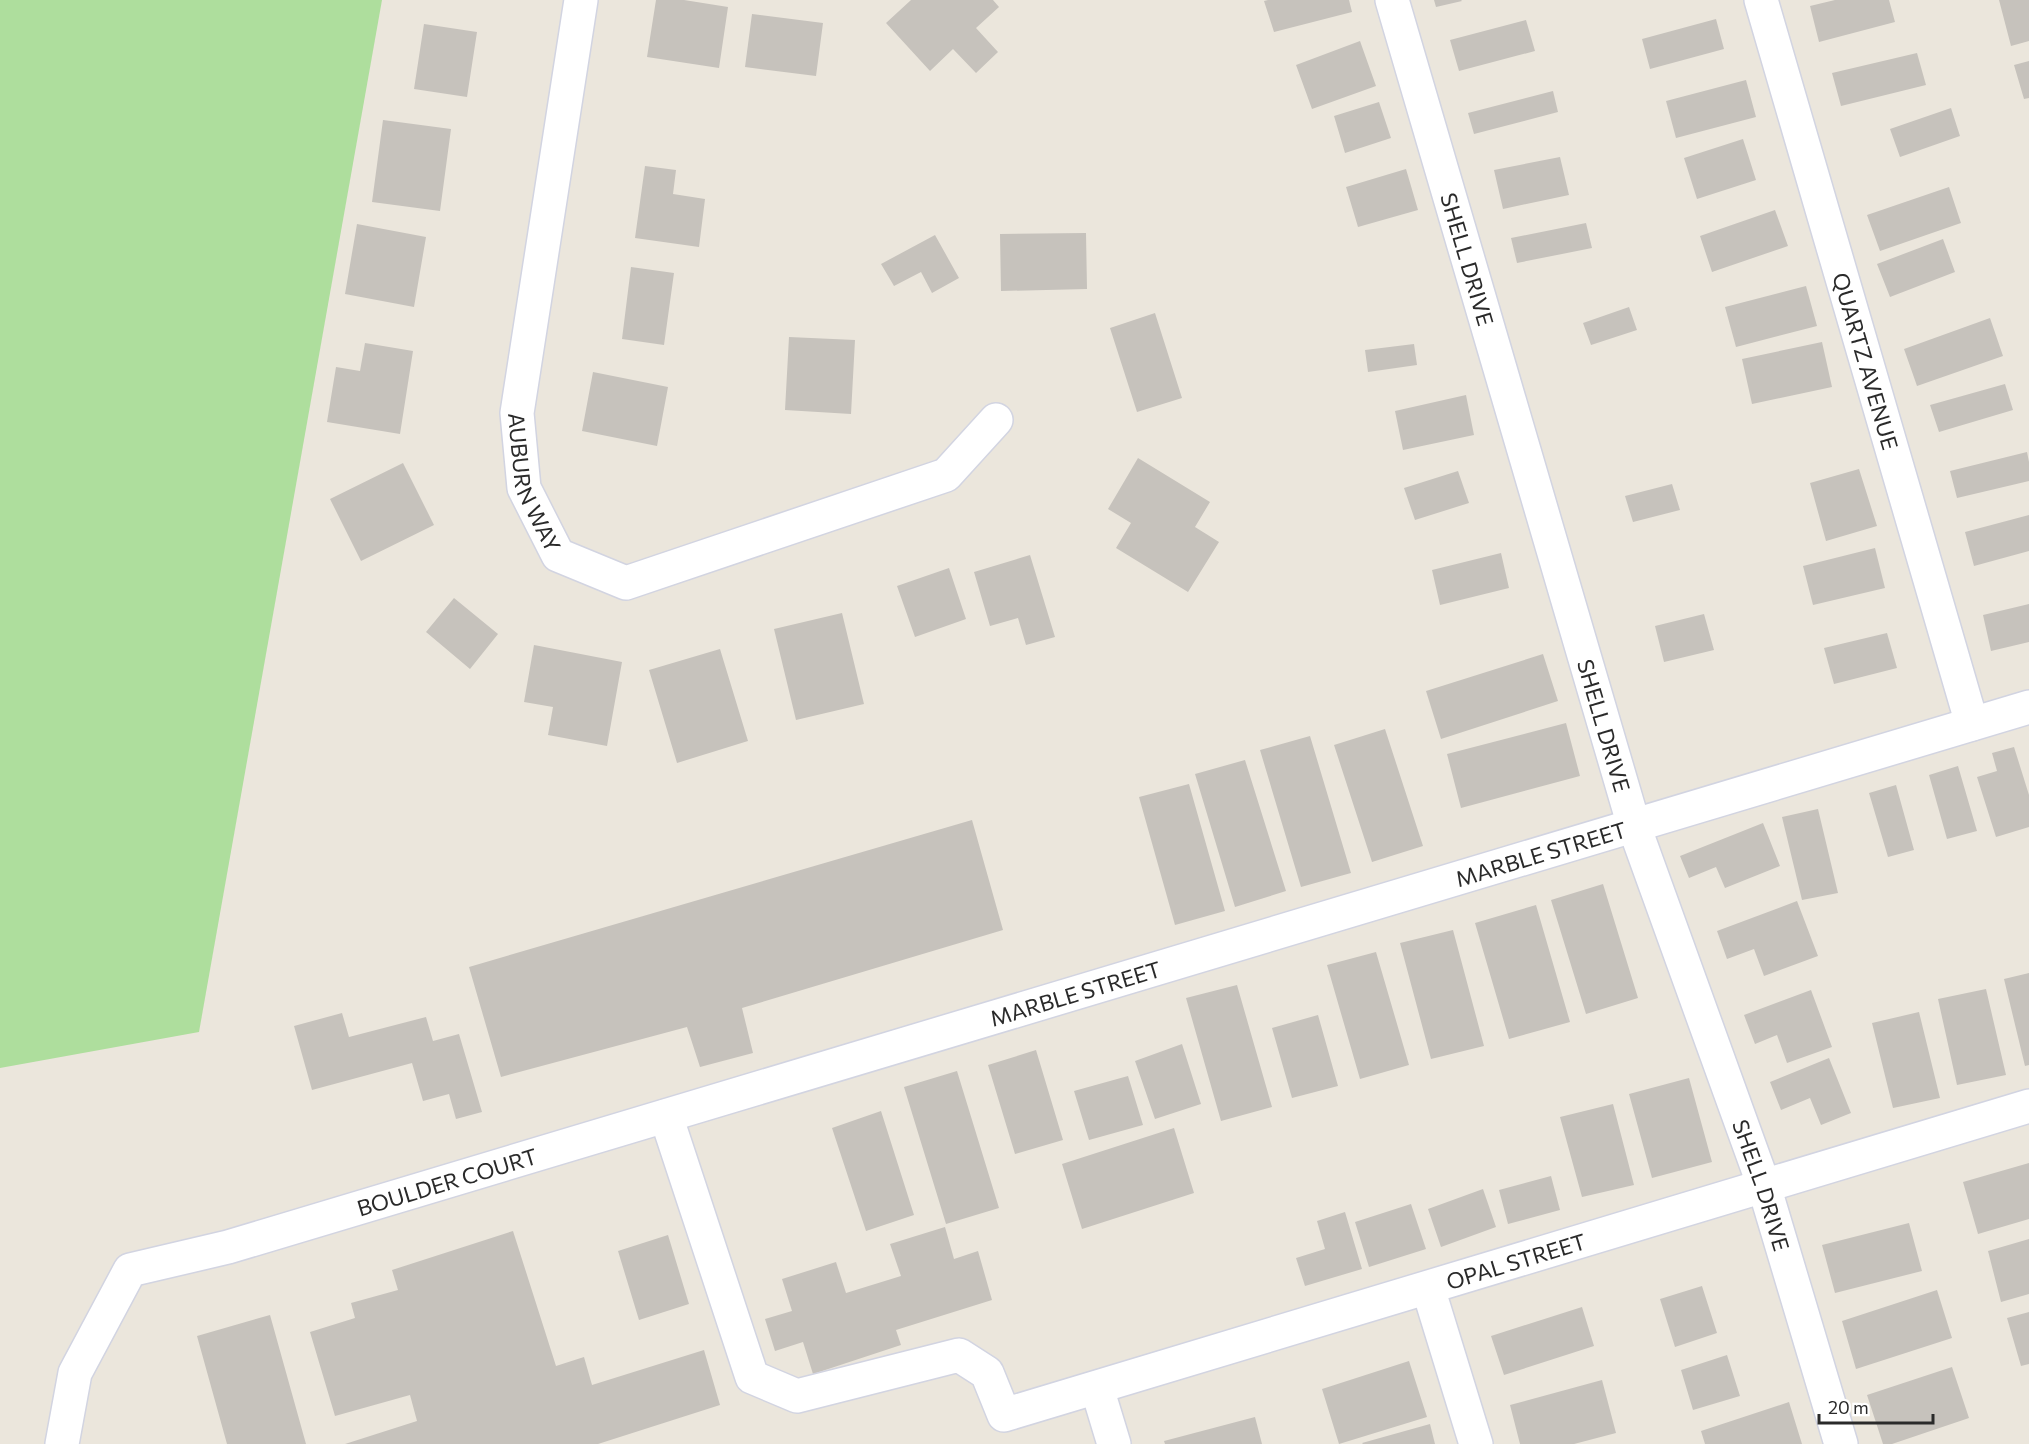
<svg xmlns="http://www.w3.org/2000/svg" width="2029" height="1444" viewBox="0 0 2029 1444" font-family="Commissioner,sans-serif">
  <style>
    .green { fill: #aede9d }
    .building { fill: #c6c2bc }
    .lines { fill: none; stroke-linecap: round; stroke-linejoin: round }
    .minor-casing { stroke: #d2d4e1; stroke-width: 36 }
    .minor { stroke: #fff; stroke-width: 33 }
    .labels { text-anchor: middle; dominant-baseline: central; stroke-width: 6; stroke-linejoin: round; paint-order: stroke }
    .street-label { font-size: 22px; fill: #2a2a2a; stroke: #fff }
  </style>
  <rect width="100%" height="100%" fill="#ebe6dc"/>
  <path class="green" d="M0 0H382L199 1032 0 1068Z"/>
  <path class="building" d="M656 0H684L728 7 719 68 647 57Z
    M911 0H993L999 7 976 28 998 52 976 73 953 49 930 71 886 23Z
    M1268 0H1349L1352 12 1274 32 1264 1Z
    M1434 0H1461L1462 1 1436 7Z
    M1835 0H1889L1895 22 1819 42 1810 6Z
    M1999 0H2029V41L2011 46Z
    M752 14 823 23 816 76 745 67Z
    M1716 19 1724 49 1650 69 1642 39Z
    M1526 20 1535 51 1459 71 1450 40Z
    M424 24 477 32 467 97 414 89Z
    M1360 41 1376 86 1312 109 1296 65Z
    M1917 53 1926 85 1841 106 1832 73Z
    M2029 61V98L2024 99 2014 65Z
    M1746 80 1756 117 1676 138 1666 101Z
    M1553 91 1558 112 1474 134 1468 113Z
    M1379 102 1391 138 1345 153 1334 116Z
    M1951 108 1960 136 1900 157 1890 129Z
    M383 120 451 129 440 211 372 202Z
    M1743 139 1756 180 1697 199 1684 158Z
    M1560 157 1569 195 1503 209 1494 170Z
    M645 166 676 170 673 194 705 199 699 247 635 238Z
    M1406 169 1418 210 1358 227 1346 187Z
    M1949 187 1961 223 1880 251 1867 215Z
    M1775 210 1788 246 1712 272 1700 236Z
    M1586 223 1592 248 1517 263 1511 238Z
    M357 224 426 237 414 307 345 294Z
    M1086 233 1087 289 1001 291 1000 234Z
    M935 235 959 278 932 293 921 272 894 286 881 264Z
    M1943 239 1955 272 1890 297 1877 264Z
    M631 267 674 273 664 345 622 339Z
    M1806 286 1817 326 1736 347 1725 307Z
    M1629 307 1637 330 1591 345 1583 323Z
    M1155 313 1182 398 1137 412 1110 328Z
    M1990 318 2003 356 1917 386 1904 349Z
    M789 337 855 340 851 414 785 410Z
    M1822 342 1832 387 1752 404 1742 359Z
    M365 343 413 351 400 434 327 422 336 367 360 371Z
    M1414 344 1417 365 1368 372 1365 350Z
    M593 372 668 387 657 446 582 431Z
    M2005 384 2013 410 1939 432 1930 405Z
    M1466 395 1474 435 1403 450 1395 411Z
    M2027 452 2029 462V481L1957 498 1950 471Z
    M1138 458 1210 502 1195 527 1219 542 1188 592 1116 548 1131 523 1108 509Z
    M403 463 434 525 361 561 330 499Z
    M1859 469 1877 526 1826 541 1810 483Z
    M1458 471 1469 503 1415 520 1404 488Z
    M1672 484 1680 510 1633 522 1625 496Z
    M2029 515V551L1974 566 1965 532Z
    M1875 548 1885 588 1813 605 1803 566Z
    M1501 553 1509 588 1440 605 1432 570Z
    M1030 555 1055 637 1026 645 1018 618 990 626 974 572Z
    M949 568 966 619 915 637 897 586Z
    M454 598 498 634 470 669 426 632Z
    M2029 604V642L1991 651 1983 615Z
    M842 613 864 704 796 720 774 629Z
    M1704 614 1714 650 1664 662 1655 626Z
    M1887 633 1897 668 1834 684 1824 648Z
    M534 645 622 662 607 746 548 735 553 707 524 702Z
    M720 649 748 741 677 763 649 670Z
    M1543 654 1558 701 1441 739 1426 691Z
    M1566 723 1580 776 1461 808 1447 754Z
    M1385 729 1423 846 1372 862 1334 745Z
    M1310 736 1351 873 1301 887 1260 750Z
    M2014 747 2029 795V827L1996 837 1977 777 1997 771 1992 753Z
    M1245 760 1286 891 1235 907 1195 774Z
    M1958 766 1977 831 1947 839 1929 775Z
    M1189 784 1225 911 1175 925 1139 797Z
    M1896 785 1914 850 1888 857 1869 793Z
    M1818 809 1838 893 1802 900 1782 817Z
    M972 820 1003 930 742 1008 753 1053 700 1067 687 1027 501 1077 469 967Z
    M1763 823 1780 866 1725 888 1716 867 1689 878 1680 856Z
    M1603 884 1638 998 1586 1014 1551 900Z
    M1797 901 1818 956 1764 976 1754 949 1727 959 1717 931Z
    M1536 905 1570 1022 1509 1039 1475 923Z
    M1453 930 1484 1046 1431 1059 1400 943Z
    M1376 952 1409 1065 1360 1079 1327 965Z
    M2029 973V1065L2025 1066 2004 979Z
    M1237 985 1272 1107 1221 1121 1186 998Z
    M1986 989 2006 1075 1957 1085 1938 999Z
    M1811 990 1832 1047 1787 1063 1777 1035 1755 1044 1744 1015Z
    M1919 1012 1940 1098 1893 1108 1872 1023Z
    M342 1013 349 1037 426 1017 433 1041 459 1034 482 1112 456 1119 449 1094 423 1101 412 1063 312 1090 294 1026Z
    M1318 1015 1338 1086 1292 1098 1272 1028Z
    M1182 1044 1201 1104 1155 1119 1135 1061Z
    M1036 1050 1063 1140 1015 1154 988 1065Z
    M1829 1058 1851 1113 1821 1125 1810 1098 1781 1110 1770 1082Z
    M957 1071 999 1208 946 1224 904 1087Z
    M1128 1076 1143 1125 1089 1140 1074 1091Z
    M1689 1078 1712 1162 1652 1178 1629 1094Z
    M1613 1104 1634 1185 1582 1197 1560 1117Z
    M881 1111 914 1215 866 1231 832 1128Z
    M1174 1128 1194 1193 1082 1229 1062 1164Z
    M2029 1163V1219L1978 1234 1963 1182Z
    M1551 1176 1560 1210 1508 1224 1499 1190Z
    M1483 1189 1496 1227 1441 1247 1428 1209Z
    M1411 1204 1426 1249 1369 1267 1355 1222Z
    M1345 1212 1362 1269 1305 1286 1296 1258 1325 1249 1317 1221Z
    M1909 1223 1922 1271 1835 1293 1822 1245Z
    M945 1227 954 1259 978 1251 992 1300 896 1330 901 1345 813 1374 803 1342 775 1351 765 1319 792 1311 782 1279 836 1262 846 1293 901 1276 890 1244Z
    M513 1231 556 1366 584 1357 592 1385 704 1350 720 1405 598 1444H345L417 1421 410 1395 335 1416 310 1332 355 1318 351 1303 398 1290 392 1270Z
    M668 1235 689 1304 639 1320 618 1251Z
    M2029 1239V1294L2001 1302 1988 1251Z
    M1702 1286 1717 1333 1675 1347 1660 1299Z
    M1937 1290 1952 1338 1856 1369 1842 1321Z
    M1582 1307 1594 1346 1504 1375 1491 1336Z
    M2029 1312V1364L2021 1366 2007 1318Z
    M270 1315 306 1444H227L197 1336Z
    M1727 1355 1740 1396 1693 1410 1681 1370Z
    M1409 1361 1427 1417 1339 1444 1322 1389Z
    M1952 1367 1969 1418 1892 1444H1883L1867 1395Z
    M1602 1380 1616 1433 1574 1444H1520L1510 1405Z
    M1789 1402 1802 1444H1705L1701 1431Z
    M1255 1417 1262 1444H1165L1164 1441Z
    M1430 1424 1435 1444H1363L1362 1443Z"/>
  <g class="lines">
    <g class="minor-casing">
      <g id="minor">
        <path id="s1" d="M581 0 517 413 524 488 558 555 626 583 946 475 996 420"/>
        <path id="s2" d="M1392 0 1634 826 1764 1186 1841 1444"/>
        <path id="s3" d="M1761 0 1972 724"/>
        <path id="s4" d="M666 1116 752 1377 797 1396 959 1355 987 1373 1004 1415 2029 1106"/>
        <path d="M1428 1288 1476 1444"/>
        <path d="M1097 1388 1114 1444"/>
        <path id="s5" d="M62 1444 75 1373 130 1270 228 1247 2029 707"/>
      </g>
    </g>
    <use href="#minor" class="minor"/>
  </g>
  <g class="labels">
    <g class="street-label">
      <text stroke="none"><textPath href="#s2" startOffset="270">SHELL DRIVE</textPath></text>
      <text stroke="none"><textPath href="#s3" startOffset="376">QUARTZ AVENUE</textPath></text>
      <text stroke="none"><textPath href="#s1" startOffset="490">AUBURN WAY</textPath></text>
      <text stroke="none"><textPath href="#s2" startOffset="756">SHELL DRIVE</textPath></text>
      <text stroke="none"><textPath href="#s5" startOffset="1660">MARBLE STREET</textPath></text>
      <text stroke="none"><textPath href="#s5" startOffset="1174">MARBLE STREET</textPath></text>
      <text stroke="none"><textPath href="#s5" startOffset="518">BOULDER COURT</textPath></text>
      <text stroke="none"><textPath href="#s2" startOffset="1242">SHELL DRIVE</textPath></text>
      <text stroke="none"><textPath href="#s4" startOffset="1104">OPAL STREET</textPath></text>
    </g>
  </g>
  <path d="M1819 1414v9h114v-9" fill="none" stroke="#2a2a2a" stroke-width="3"/>
  <text x="1828" y="1414" font-size="18" fill="#2a2a2a" stroke="#ffffff" stroke-width="4.5" paint-order="stroke">20 m</text>
</svg>
